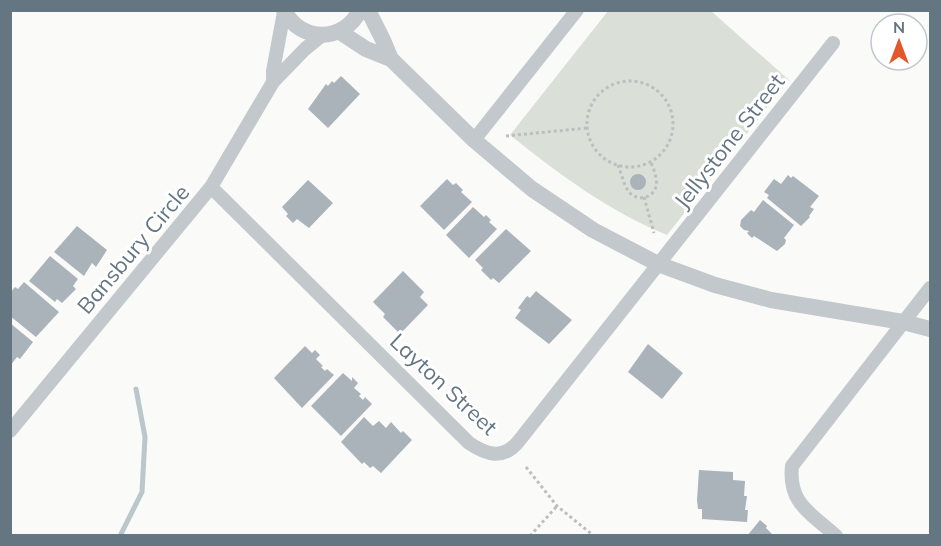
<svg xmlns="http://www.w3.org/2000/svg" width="941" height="546" viewBox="0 0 941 546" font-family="Mulish,sans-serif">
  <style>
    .green { fill: #dadfd7 }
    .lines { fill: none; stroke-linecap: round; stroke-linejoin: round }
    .stream { stroke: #bbc7cb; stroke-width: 5 }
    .building { fill: #aab3b9 }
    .path { stroke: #bbbfc2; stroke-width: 3; stroke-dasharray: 3 3; stroke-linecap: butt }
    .minor { stroke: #c3c8cc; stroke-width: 14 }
    .tertiary { stroke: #c3c8cc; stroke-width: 16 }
    .labels { text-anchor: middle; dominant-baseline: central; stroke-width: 6; stroke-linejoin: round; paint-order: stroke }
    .street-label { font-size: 22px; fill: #657683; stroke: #fff }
  </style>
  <rect width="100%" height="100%" fill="#fafaf8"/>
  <path class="green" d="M608 11H711L789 80 667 235C608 211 559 174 510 135Z"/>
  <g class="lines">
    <path class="stream" d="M120 536 142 492 145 437 136 389"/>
  </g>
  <path class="building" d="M341 76 360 94 328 128 308 109 326 84 328 86 332 81 334 83Z
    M630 182a8 8 0 1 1 16 0a8 8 0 1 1-16 0Z
    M788 175 791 178 793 176 819 196 810 207 814 209 809 216 810 217 801 226 767 198 769 195 764 192 774 179 781 184Z
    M447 179 453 185 456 183 463 190 461 192 472 202 444 230 420 206Z
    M308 180 333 203 309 228 297 219 293 223 286 216 288 214 282 207Z
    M763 200 794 225 784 238 786 240 785 244 777 251 754 236 752 238 747 233 749 231 744 230 740 226 741 220 751 210 754 212Z
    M473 207 484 217 486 215 491 220 489 222 497 229 469 258 446 235Z
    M77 226 107 250 96 267 92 263 84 276 54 252Z
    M506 229 531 251 499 283 493 278 491 280 481 270 483 268 475 260Z
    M50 256 78 279 73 286 76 289 62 303 57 299 55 302 29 281Z
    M403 271 424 292 420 297 428 305 400 334 383 317 385 314 373 302Z
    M24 282 59 312 36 337 10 316V293L15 287 18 289Z
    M536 291 572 320 549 344 515 318 521 310 518 308 527 296 530 298Z
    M10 323 33 342 20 359 17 357 10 366Z
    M648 344 683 373 662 399 628 372Z
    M305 346 312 353 315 350 320 355 316 359 323 366 321 367 325 371 327 369 334 375 302 408 274 378Z
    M343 373 352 381V377L358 383 354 388 361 394 359 396 363 400 365 397 372 404 341 436 311 406Z
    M364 417 373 426 379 421 386 428 391 422 401 433 403 431 412 440 381 473 373 466 370 468 364 462 362 464 341 442Z
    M699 470 733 472V480L745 481 744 496H747L745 510H748L747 522 702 519V509H698L697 500Z
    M760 520 767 526 766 528 774 536H747Z"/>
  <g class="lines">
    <path class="path" d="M587 124a43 43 0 1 1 86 0a43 43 0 1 1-86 0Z
      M506 136 587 128
      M618 165C621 173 624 185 629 192 637 202 654 198 656 186 658 178 653 169 651 162
      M644 197 654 233
      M526 467 557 506 594 536
      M530 536 557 506"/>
    <path class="minor" d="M273 82V71L284 12
      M474 140 577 10
      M211 187 469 443C487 455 503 460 518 442L833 43
      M10 431 211 187 273 82 305 49 321 36
      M836 536C811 513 788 504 792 466L930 288"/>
    <path class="tertiary" d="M284 10C300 43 344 43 360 10
      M368 10 383 40 391 59
      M340 32 366 49 391 59 474 140 532 189 593 230 658 264 715 285 771 300 903 322 930 329"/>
  </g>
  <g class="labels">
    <g class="street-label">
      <text transform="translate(729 141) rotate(-52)">Jellystone Street</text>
      <text transform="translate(133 249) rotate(-50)">Bansbury Circle</text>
      <text transform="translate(444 384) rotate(43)">Layton Street</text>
    </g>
  </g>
  <rect width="941" height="546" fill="none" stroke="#657683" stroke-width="24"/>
  <g transform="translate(899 42)"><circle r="28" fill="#ffffff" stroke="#c1c8cd" stroke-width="1.5"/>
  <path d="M0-4.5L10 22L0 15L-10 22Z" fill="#e4572e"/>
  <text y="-9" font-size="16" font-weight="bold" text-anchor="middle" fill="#657683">N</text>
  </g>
</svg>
